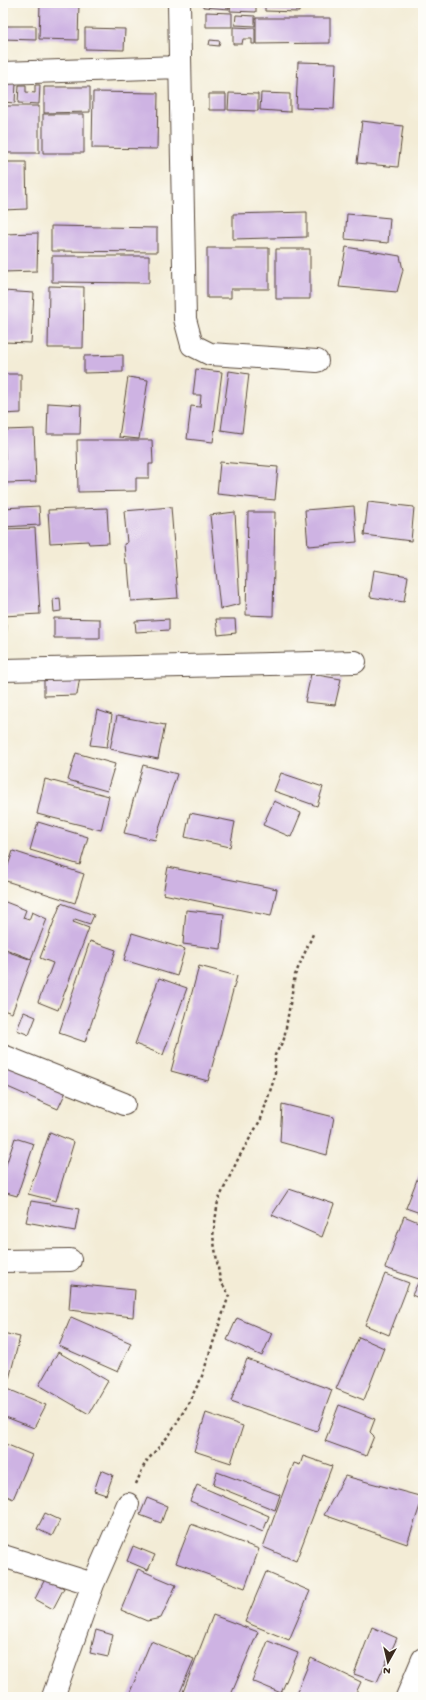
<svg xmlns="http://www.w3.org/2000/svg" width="426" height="1700" viewBox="0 0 426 1700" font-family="'Gochi Hand',sans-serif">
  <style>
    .building { fill: #ceb3e3 }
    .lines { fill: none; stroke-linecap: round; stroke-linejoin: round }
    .minor-casing { stroke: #57473a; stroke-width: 24 }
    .path { stroke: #57473a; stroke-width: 2.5; stroke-dasharray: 3 3; stroke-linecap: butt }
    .minor { stroke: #fff; stroke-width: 22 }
  </style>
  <rect width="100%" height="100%" fill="#fdfcf7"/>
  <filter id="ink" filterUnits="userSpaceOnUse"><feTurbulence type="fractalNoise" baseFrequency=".025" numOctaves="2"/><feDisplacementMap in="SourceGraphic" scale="8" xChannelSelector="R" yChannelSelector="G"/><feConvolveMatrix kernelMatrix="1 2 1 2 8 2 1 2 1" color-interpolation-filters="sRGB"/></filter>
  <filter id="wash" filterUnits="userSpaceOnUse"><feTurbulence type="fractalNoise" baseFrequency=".012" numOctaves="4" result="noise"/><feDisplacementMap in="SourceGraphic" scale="16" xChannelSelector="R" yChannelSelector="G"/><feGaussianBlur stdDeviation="0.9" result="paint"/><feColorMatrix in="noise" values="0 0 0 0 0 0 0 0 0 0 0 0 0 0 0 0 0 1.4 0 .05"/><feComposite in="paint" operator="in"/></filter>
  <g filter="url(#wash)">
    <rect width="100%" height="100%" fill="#f3ecd6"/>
    <g id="blocks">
      <path class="building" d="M40 3H79L78 40 39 39Z
        M203 3H229V9L203 7Z
        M231 3H256V12L230 11Z
        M265 3H299V12L265 11Z
        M206 12 232 13V27H206Z
        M236 15 255 16V26L235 25Z
        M256 18H330V43L256 44Z
        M3 26H36V40L3 39Z
        M233 27 255 28V44H252V39H243L242 44H233Z
        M85 28 125 29 124 50 85 49Z
        M210 40 220 41 219 46 209 45Z
        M298 62 336 63 334 109 296 108Z
        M3 82 16 83 15 103 3 102Z
        M19 85H26V92L35 93V85H40L39 104 18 103Z
        M44 87H90V112L44 113Z
        M93 92 158 93 157 149 92 148Z
        M229 93 258 94V111L228 110Z
        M261 93 290 94V112L260 110Z
        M209 94H226V110H209Z
        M3 106H39V153H3Z
        M43 114H84V153H43Z
        M362 121 403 126 398 167 357 163Z
        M3 162H26L27 209 3 210Z
        M307 212V237L233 239V214Z
        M347 214 390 218 388 243 345 239Z
        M51 226 157 228V252L51 251Z
        M38 233 37 271 3 272V234Z
        M346 247 400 256 403 270 397 292 339 287Z
        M207 248H269V289H231V298H207Z
        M276 249H310V299H276Z
        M52 256H149V283L52 282Z
        M49 286 84 287 83 348H48Z
        M3 291 34 293 31 343 3 342Z
        M123 355V372L84 373V356Z
        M196 369 222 372 213 442 187 439 191 406 200 407 201 395H193Z
        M229 371 249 374 242 433 221 430Z
        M3 374H21V413L3 414Z
        M128 377 148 380 139 439 119 437Z
        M48 403 81 405 80 434H47Z
        M34 429 36 482 6 483 4 430Z
        M77 440H152L153 464H149V478H136V491L78 492Z
        M220 462 278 467 275 500 217 494Z
        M368 502 414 507 411 541 364 535Z
        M39 506 40 525 3 527V508Z
        M354 506 357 542 308 546 305 510Z
        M171 507 178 598 131 601 128 565H126L124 544 127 543 124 511Z
        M107 508 109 543 89 544 88 541 50 543 48 510Z
        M235 512 240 604 220 609 210 515Z
        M248 512H275L273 616 246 615Z
        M35 528 40 614 3 616V529Z
        M374 570 408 576 404 602 370 597Z
        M60 598 61 611 54 612 53 599Z
        M54 618 100 619V638H54Z
        M169 619V630L136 632 135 621Z
        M216 619H235L236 633 218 635Z
        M3 625H7L6 640H3Z
        M311 674 341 679 335 705 305 702Z
        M44 676H80L77 695 44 696Z
        M97 710 112 715 107 747 90 745Z
        M117 716 165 725 158 759 110 749Z
        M76 753 115 764 107 791 68 780Z
        M143 765 177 774 155 840 124 833Z
        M281 773 323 787 317 806 274 791Z
        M45 779 109 796 101 830 37 814Z
        M274 801 301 813 291 837 263 825Z
        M190 813 235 822 230 847 185 837Z
        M38 822 88 837 80 865 30 850Z
        M13 851 84 874 75 903 3 880Z
        M168 867 277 889 271 916 163 894Z
        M3 901 26 910 23 918 29 920 32 912 47 919 31 959 3 948Z
        M61 903 94 915 90 924 75 919 73 922 89 928 58 1010 38 1002 53 963 40 958Z
        M186 910 224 914 221 949 183 944Z
        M132 933 185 949 177 976 124 960Z
        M90 941 116 950 85 1042 59 1033Z
        M3 950 32 960 12 1013 3 1010Z
        M199 966 237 976 208 1081 171 1071Z
        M159 978 187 988 163 1055 135 1044Z
        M24 1012 36 1017 29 1035 17 1030Z
        M11 1060 69 1085 58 1109 3 1085V1078Z
        M282 1104 334 1117 327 1155 280 1142Z
        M50 1132 74 1142 56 1201 28 1194Z
        M15 1138 34 1144 17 1196 3 1192V1174Z
        M423 1164V1214L406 1208Z
        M289 1189 334 1204 322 1237 272 1215Z
        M31 1201 79 1209 75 1231 26 1222Z
        M404 1216 423 1224 422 1280 385 1268Z
        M385 1274 409 1283 389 1335 365 1325Z
        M418 1283 423 1285V1300L412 1295Z
        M71 1284 135 1290 133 1317 69 1310Z
        M71 1317 131 1343 118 1372 59 1346Z
        M237 1318 272 1333 262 1356 227 1340Z
        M3 1333 20 1337 9 1379 3 1377Z
        M359 1337 384 1348 364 1400 336 1389Z
        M58 1352 108 1381 89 1414 39 1385Z
        M247 1359 332 1390 317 1431 231 1401Z
        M3 1387 46 1405 34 1428 3 1416Z
        M339 1405 375 1419 370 1432 374 1436 366 1456 325 1441Z
        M206 1413 243 1426 231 1463 194 1451Z
        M3 1443 32 1455 13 1499 3 1494Z
        M303 1456 332 1466 296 1561 263 1547 294 1463 300 1465Z
        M101 1470 113 1475 106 1495 94 1491Z
        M217 1472 280 1495 275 1510 213 1485Z
        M345 1476 423 1497 407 1544 324 1515Z
        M197 1485 269 1516 263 1532 190 1501Z
        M147 1498 167 1506 161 1523 140 1515Z
        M45 1513 60 1520 52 1536 37 1529Z
        M191 1524 259 1549 245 1588 176 1563Z
        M133 1546 155 1555 148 1570 127 1561Z
        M138 1569 176 1585 161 1618 147 1621 121 1610Z
        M266 1572 310 1591 289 1640 245 1622Z
        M45 1579 64 1588 53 1609 35 1599Z
        M213 1615 258 1632 230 1697H181Z
        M372 1627 397 1638 377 1682 354 1674Z
        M96 1630 113 1635 108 1657 90 1653Z
        M151 1641 194 1659 178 1697H128Z
        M268 1641 298 1653 281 1693 252 1681Z
        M311 1658 361 1682 354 1697H295Z"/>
    </g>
  </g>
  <g filter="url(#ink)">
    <use href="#blocks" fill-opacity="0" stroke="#57473a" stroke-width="1"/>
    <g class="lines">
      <g class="minor-casing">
        <path id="minor" d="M179 3 185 319 192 345 210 354 317 361
          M3 73 179 67
          M3 670 355 662
          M3 1056 124 1104
          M3 1261 70 1260
          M3 1556 93 1584
          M53 1697 93 1584 128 1504
          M407 1697 423 1659"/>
      </g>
      <path class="path" d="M136 1484 145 1463 170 1434 185 1409 201 1379 229 1295 220 1280 213 1236 218 1201 239 1157 261 1119 275 1076V1055L284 1039 295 975 313 934"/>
      <use href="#minor" class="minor"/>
    </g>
  </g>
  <rect width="426" height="1700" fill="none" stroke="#fdfcf7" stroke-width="16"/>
  <g transform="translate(388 1662) rotate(188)" stroke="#fdfcf7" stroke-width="3" paint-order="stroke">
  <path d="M0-3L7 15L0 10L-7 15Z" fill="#3b2a1e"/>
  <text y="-6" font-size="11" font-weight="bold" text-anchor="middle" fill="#3b2a1e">N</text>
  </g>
</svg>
